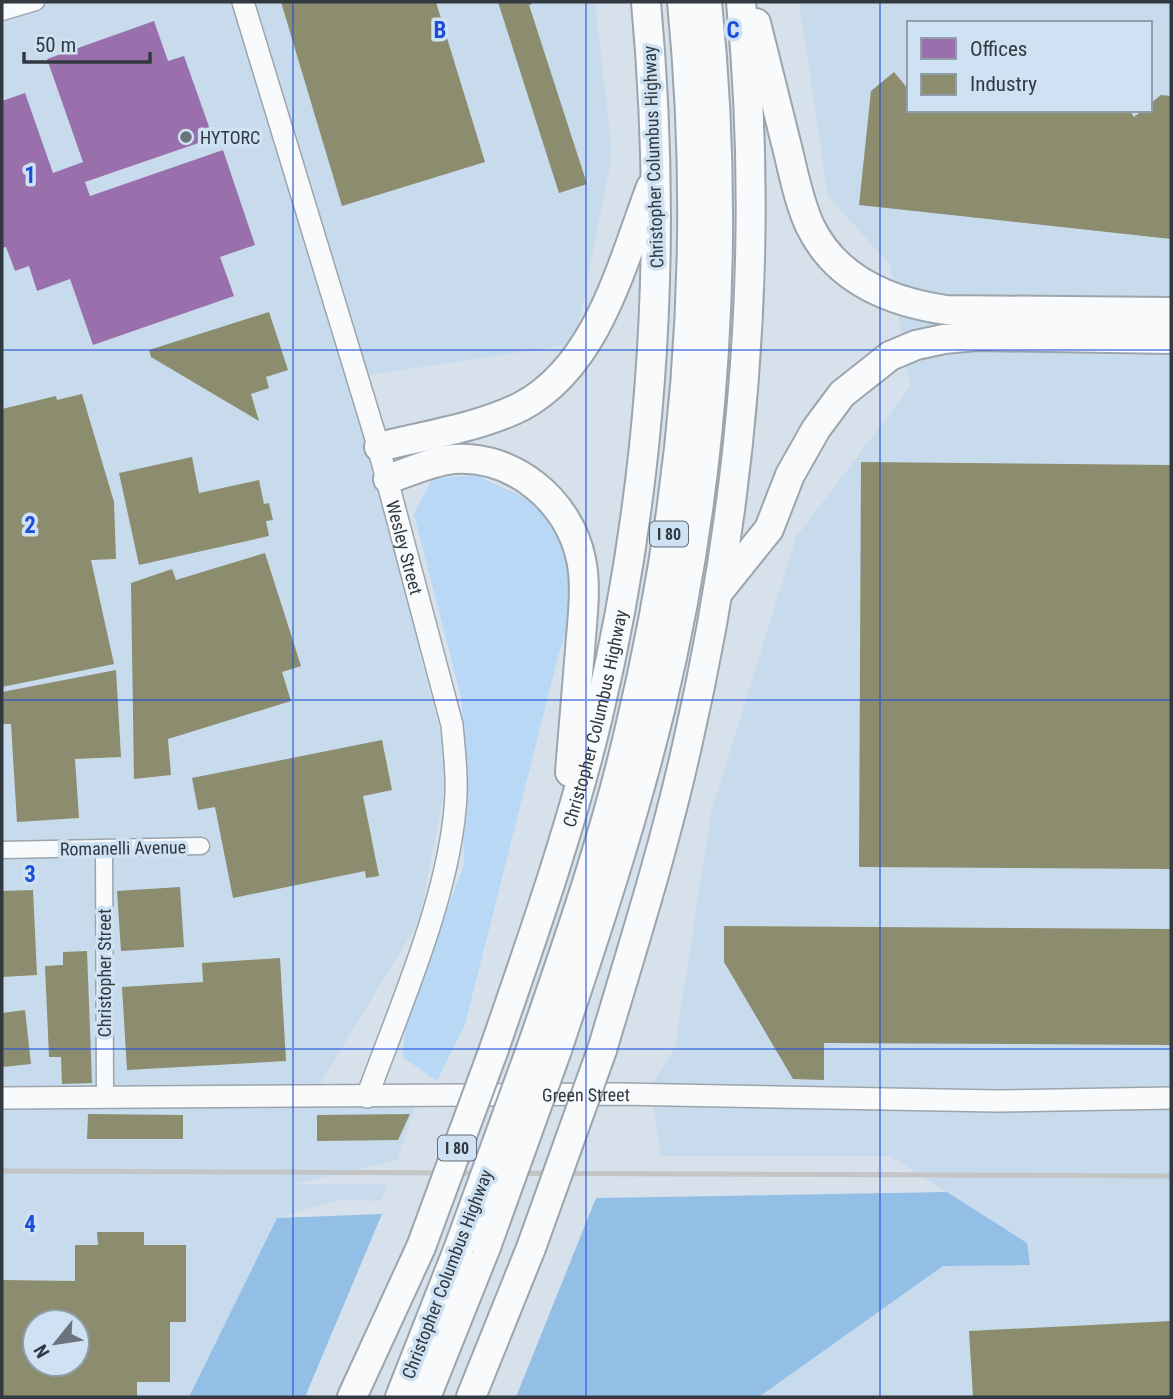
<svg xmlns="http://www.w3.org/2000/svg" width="1173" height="1399" viewBox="0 0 1173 1399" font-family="'Roboto Condensed',sans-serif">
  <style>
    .built { fill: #c8dbec; fill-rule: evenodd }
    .green { fill: #b8d8f5 }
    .forest { fill: #93bfe6 }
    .offices { fill: #9970ab }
    .industry { fill: #8c8c6e; fill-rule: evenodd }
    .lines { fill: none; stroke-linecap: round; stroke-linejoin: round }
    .street-casing { stroke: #9ca4ac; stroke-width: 19 }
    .secondary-casing { stroke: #9ca4ac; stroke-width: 24 }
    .highway-casing { stroke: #9ca4ac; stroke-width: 32 }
    .street { stroke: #f9fafc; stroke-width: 16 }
    .secondary { stroke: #f9fafc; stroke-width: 21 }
    .highway { stroke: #f9fafc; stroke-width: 28 }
    .rail { stroke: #c2c4c6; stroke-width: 5 }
    .highway-bridge-casing { stroke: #9ca4ac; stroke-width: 32; stroke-linecap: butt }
    .highway-bridge { stroke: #f9fafc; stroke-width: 28 }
    .grid { fill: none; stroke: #1d4ed8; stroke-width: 2; stroke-opacity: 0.55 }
    .poi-dot { fill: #6b747c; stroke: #cee2f3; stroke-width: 2.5 }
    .labels { text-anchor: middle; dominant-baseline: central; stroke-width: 7; stroke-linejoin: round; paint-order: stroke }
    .shield { fill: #cee2f3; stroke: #616c76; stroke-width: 2 }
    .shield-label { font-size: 16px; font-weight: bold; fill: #323940 }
    .poi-label { font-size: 18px; fill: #323940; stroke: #cee2f3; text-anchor: start }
    .street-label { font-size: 18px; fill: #323940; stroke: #cee2f3 }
    .grid-label { font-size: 23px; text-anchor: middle; font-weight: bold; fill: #1d4ed8; stroke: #cee2f3; stroke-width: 7; stroke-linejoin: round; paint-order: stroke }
  </style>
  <rect width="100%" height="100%" fill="#d6e1eb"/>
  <path class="built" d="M2 2H595L611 143 610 165 575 344 362 376 388 469 420 655 449 767 419 921 320 1084 415 1107 397 1160 295 1184H387L381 1201 337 1200 277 1218 189 1397H2ZM35 1322H77V1364H35Z
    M799 2H1171V1397H759L943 1266 1030 1265 1027 1243 890 1156H661L650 1086 675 1048 711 813 796 537 910 387 890 265 828 196ZM909 23H1150V110H909Z"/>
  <path class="green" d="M475 475 535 502 566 552 571 619 559 653 465 1024 437 1081 403 1057 406 1017 464 865 462 701 414 514 432 479Z"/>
  <path class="forest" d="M947 1192 1027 1243 1030 1265 943 1266 759 1397H516L596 1198Z
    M382 1214 305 1397H189L277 1218Z"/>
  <path class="offices" d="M154 21 168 61 184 56 213 138 85 182 90 196 223 150 255 245 220 257 234 296 93 345 70 279 37 291 29 266 15 271 6 247 2 248V101L25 93 53 173 83 162 47 59Z"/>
  <path class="industry" d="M281 2H436L485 162 342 206Z
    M498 2H531L532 4 529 5 587 184 559 193Z
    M894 72 909 90V110H1129L1134 117 1143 110H1150V104L1161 95 1171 96V239L859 205 871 91Z
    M269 312 288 370 266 377 269 388 251 394 259 421 151 357 149 350Z
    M82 394 114 502 116 559 91 560 114 664 2 687V409L56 396 57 400Z
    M192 457 199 493 259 480 264 504 269 503 273 520 266 521 269 536 139 565 119 473Z
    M861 462 1171 465V869L859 867Z
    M265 553 301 666 282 672 291 701 168 739 171 775 134 779 131 583 172 569 176 580Z
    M116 670 121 757 75 759 79 818 17 822 11 724H2V692Z
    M382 740 392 790 363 796 379 876 366 878 365 871 233 898 215 807 198 810 192 778Z
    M180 887 184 947 121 951 117 891Z
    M33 890 37 975 2 977V891Z
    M724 926 1171 929V1045L824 1043V1080L793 1079 724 962Z
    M87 951 92 1083 62 1084 61 1057H49L45 966 63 965V952Z
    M280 958 286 1061 127 1070 122 987 203 982 202 963Z
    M25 1010 31 1064 3 1067 2 1013Z
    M88 1114 183 1115V1139H87Z
    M410 1114 398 1140 317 1141V1115Z
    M97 1232H144V1245H186V1322H170V1382H137V1397H2V1280L75 1281V1245H98ZM35 1322H77V1364H35Z
    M1171 1321V1397H973L969 1331Z"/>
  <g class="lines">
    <g class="street-casing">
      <path id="street" d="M2 12 36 2
        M104 849 105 1098
        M2 850 201 846"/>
    </g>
    <g class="secondary-casing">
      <g id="secondary">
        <path id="s1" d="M243 2 377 442 452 725C454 748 457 771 456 794 452 891 400 1006 367 1097"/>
        <path id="s2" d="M2 1098 619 1094 997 1101 1171 1098"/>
      </g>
    </g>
    <g class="highway-casing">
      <g id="highway">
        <path d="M756 23C766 63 776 103 786 143 793 170 798 200 810 226 836 280 890 302 946 310L1171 312"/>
        <path d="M379 447C422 436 482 427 522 406 598 365 622 263 651 187"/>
        <path d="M388 479C409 472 432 461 454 459 514 455 569 501 581 559 587 587 582 621 580 650 577 690 573 731 570 772"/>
        <path d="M720 590 769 529 790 475 816 429 842 394 890 356 916 345 944 339 977 336 1171 339"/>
        <path id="s3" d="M494 1049C532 939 571 829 598 716 654 481 668 242 646 2"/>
        <path d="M531 1049C567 945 604 840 629 732 687 492 706 247 682 2"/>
        <path d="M557 1050C595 936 633 822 661 706 716 477 731 235 707 2"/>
        <path d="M602 1050C632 949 664 849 687 746 743 502 765 251 741 2"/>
        <path d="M352 1397 421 1247"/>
        <path d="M400 1397 459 1247"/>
        <path d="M426 1397 486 1247"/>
        <path d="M471 1397 531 1248"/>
      </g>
    </g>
    <use href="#street" class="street"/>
    <use href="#secondary" class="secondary"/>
    <use href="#highway" class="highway"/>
    <path class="rail" d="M2 1171 1171 1176"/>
    <g class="highway-bridge-casing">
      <path id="highway-bridge" d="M421 1247 494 1049
        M459 1247 531 1049
        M486 1247 557 1050
        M531 1248 602 1050"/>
    </g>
    <use href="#highway-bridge" class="highway-bridge"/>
  </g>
  <path class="grid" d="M293 2V1397M586 2V1397M880 2V1397M2 350H1171M2 700H1171M2 1049H1171"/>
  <circle class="poi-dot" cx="186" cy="137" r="7"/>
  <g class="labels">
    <g class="shield">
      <rect x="650" y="521.5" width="38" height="25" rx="5"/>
      <rect x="438" y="1135.5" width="38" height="25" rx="5"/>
    </g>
    <g class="shield-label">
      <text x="669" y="534">I 80</text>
      <text x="457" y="1148">I 80</text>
    </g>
    <g class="poi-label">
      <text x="200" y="137">HYTORC</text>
    </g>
    <g class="street-label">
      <text transform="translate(653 157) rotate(-92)">Christopher Columbus Highway</text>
      <text stroke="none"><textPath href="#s1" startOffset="569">Wesley Street</textPath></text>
      <text stroke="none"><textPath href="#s3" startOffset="346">Christopher Columbus Highway</textPath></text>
      <text transform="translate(123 848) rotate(-1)">Romanelli Avenue</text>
      <text transform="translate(104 973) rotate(-90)">Christopher Street</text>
      <text stroke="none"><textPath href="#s2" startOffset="584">Green Street</textPath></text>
      <text transform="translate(447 1274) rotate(-69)">Christopher Columbus Highway</text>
    </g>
  </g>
  <g class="grid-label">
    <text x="440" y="38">B</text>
    <text x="733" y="38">C</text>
    <text x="30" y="183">1</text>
    <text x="30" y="533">2</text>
    <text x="30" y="882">3</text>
    <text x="30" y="1232">4</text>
  </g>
  <rect width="1173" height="1399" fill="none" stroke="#323940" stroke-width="7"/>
  <rect x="907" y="21" width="245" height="91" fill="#cee2f3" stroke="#909eab" stroke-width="2"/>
  <rect x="921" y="38" width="35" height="21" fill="#9970ab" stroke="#909eab" stroke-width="2"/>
  <text x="970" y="56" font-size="21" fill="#323940">Offices</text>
  <rect x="921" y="74" width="35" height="21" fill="#8c8c6e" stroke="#909eab" stroke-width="2"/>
  <text x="970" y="91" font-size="21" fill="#323940">Industry</text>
  <g transform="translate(56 1343) rotate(240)"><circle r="33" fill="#cee2f3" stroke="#909eab" stroke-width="2"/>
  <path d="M0-5L12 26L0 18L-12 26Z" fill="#6b747c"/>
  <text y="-10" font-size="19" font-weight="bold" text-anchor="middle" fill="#323940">N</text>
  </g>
  <path d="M24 52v10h126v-10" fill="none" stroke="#323940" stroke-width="3.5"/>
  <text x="35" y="52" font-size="21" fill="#323940" stroke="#cee2f3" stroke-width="5" paint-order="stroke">50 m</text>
</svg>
